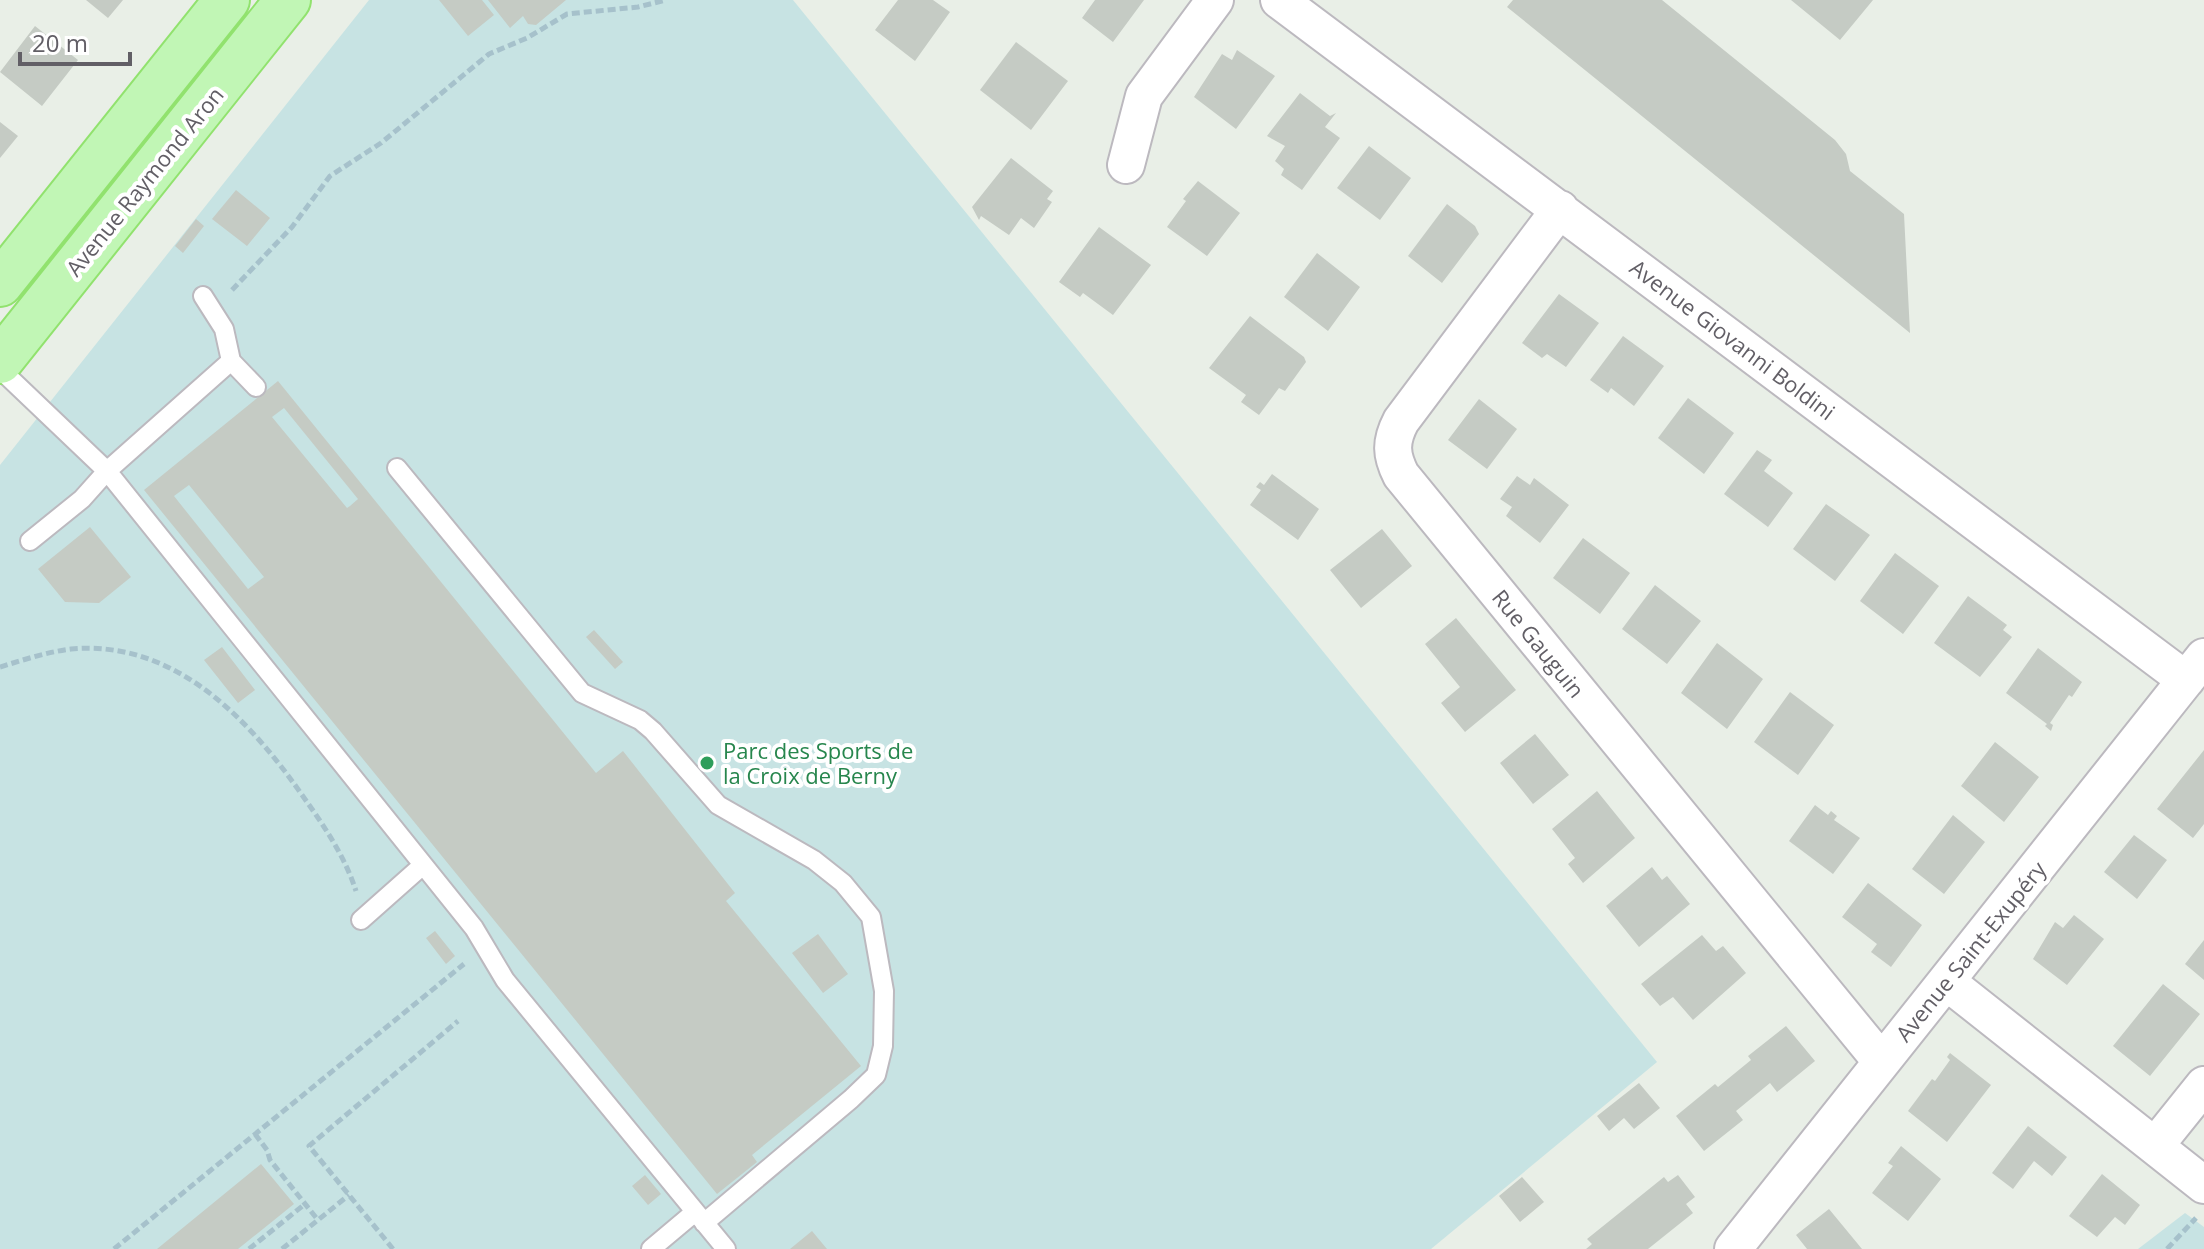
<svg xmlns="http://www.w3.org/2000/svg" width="2204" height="1249" viewBox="0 0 2204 1249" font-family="'Open Sans',sans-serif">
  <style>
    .green { fill: #c7e3e3 }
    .building { fill: #c5cbc4; fill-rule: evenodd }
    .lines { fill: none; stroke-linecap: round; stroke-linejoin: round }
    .lane-casing { stroke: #bcb9bf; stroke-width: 22 }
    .street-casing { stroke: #bcb9bf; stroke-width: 40 }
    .primary-casing { stroke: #91e26e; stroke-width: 48 }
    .path { stroke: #a6c1cb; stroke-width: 5; stroke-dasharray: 8 4; stroke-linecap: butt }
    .lane { stroke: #fff; stroke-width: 18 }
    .street { stroke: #fff; stroke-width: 36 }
    .primary { stroke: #c1f6b5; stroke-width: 44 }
    .leisure-dot { fill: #2e9e5b; stroke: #fff; stroke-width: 3 }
    .labels { text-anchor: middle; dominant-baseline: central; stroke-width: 8; stroke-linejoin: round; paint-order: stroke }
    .street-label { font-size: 22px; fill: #625f66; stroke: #fff }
    .leisure-label { font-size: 22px; fill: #27864d; stroke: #fff; text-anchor: start }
  </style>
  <rect width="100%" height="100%" fill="#e9efe7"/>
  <path class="green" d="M369 0H793L1657 1062 1431 1249H0V465Z
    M2185 1213 2204 1227V1249H2138Z"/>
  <path class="building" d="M86 0H123L108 18Z
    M439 0H482L494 15 468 36Z
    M488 0H566L536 25 528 24 523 16 510 28Z
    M898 0H933L950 12 915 61 875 30Z
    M1095 0H1144L1113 42 1082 18Z
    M1513 0H1662L1835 140 1846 154 1850 171 1904 214 1910 333 1507 7Z
    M1791 0H1873L1840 40Z
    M35 26 78 60 42 106 0 72Z
    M1016 42 1068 81 1031 130 980 90Z
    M1237 50 1275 76 1236 129 1194 97 1222 54 1232 60Z
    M1300 93 1330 116 1336 113 1325 127 1340 138 1302 190 1281 175 1284 169 1275 161 1285 146 1267 136Z
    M0 122 18 136 0 158Z
    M1369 146 1411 178 1380 220 1337 188Z
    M1011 158 1053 191 1047 199 1052 202 1034 228 1021 218 1009 235 981 216 979 220 972 207Z
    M1198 181 1240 213 1207 256 1167 227 1186 201 1183 199Z
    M236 190 270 218 247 246 212 219Z
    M1447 204 1475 226 1479 234 1442 283 1408 256Z
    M196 219 204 226 183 253 175 246Z
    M1099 227 1151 265 1113 315 1083 293 1080 297 1059 282Z
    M1317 253 1360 287 1328 331 1284 297Z
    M1559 294 1599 323 1566 367 1547 354 1542 358 1522 343Z
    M1250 316 1304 357 1306 362 1285 391 1279 388 1259 415 1241 402 1246 395 1209 368Z
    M1623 336 1664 366 1634 406 1611 388 1608 393 1590 380Z
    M278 381 596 773 623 751 735 893 726 901 861 1066 752 1155 757 1162 717 1194 144 490ZM284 408 358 499 350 506 347 508 272 417ZM189 485 264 577 248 589 174 496Z
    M1688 398 1734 433 1704 474 1658 438Z
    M1479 399 1517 429 1487 469 1448 440Z
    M1757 450 1772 460 1764 471 1793 493 1768 527 1724 494Z
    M1272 474 1319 509 1298 540 1250 505 1261 490 1256 487 1260 482 1264 485Z
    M1517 476 1530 485 1534 478 1569 505 1540 543 1506 516 1512 507 1500 499Z
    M1826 504 1870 535 1835 581 1793 549Z
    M90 527 131 577 99 603 65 602 38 569Z
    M1382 529 1412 566 1361 608 1330 570Z
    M1583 538 1630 573 1600 614 1553 578Z
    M1895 553 1939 586 1903 634 1860 601Z
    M1655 585 1701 621 1667 664 1622 629Z
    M1968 596 2007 625 2003 630 2012 637 1980 677 1934 643Z
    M1456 618 1516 690 1465 732 1441 703 1460 687 1425 644Z
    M594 630 623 662 615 669 586 637Z
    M1717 643 1763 679 1727 729 1681 693Z
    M222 647 255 690 238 703 204 660Z
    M2038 648 2082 682 2072 697 2069 695 2050 723 2053 725 2051 731 2045 726 2047 724 2006 693Z
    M1790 692 1834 725 1798 775 1754 742Z
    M1535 734 1569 775 1533 804 1500 763Z
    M1995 742 2039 777 2004 822 1961 786Z
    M2204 750V824L2193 838 2157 809Z
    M1597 791 1635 838 1583 883 1568 864 1575 858 1552 829Z
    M1815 805 1828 815 1831 811 1837 816 1834 820 1860 838 1833 874 1789 841Z
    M1953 815 1985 842 1944 894 1912 869Z
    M2134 835 2167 860 2137 899 2104 872Z
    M1652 867 1662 880 1667 876 1690 904 1639 947 1606 906Z
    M1868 883 1922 925 1891 967 1871 952 1877 944 1842 917Z
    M2074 915 2104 939 2067 985 2033 959 2055 922 2063 928Z
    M435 931 455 956 446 964 426 938Z
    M818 934 848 974 823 993 792 953Z
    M1702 935 1716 951 1723 946 1746 973 1693 1020 1673 997 1660 1006 1641 984Z
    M2204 940V980L2185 964Z
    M2163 984 2200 1014 2150 1076 2113 1046Z
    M1786 1026 1815 1061 1777 1092 1770 1083 1736 1111 1743 1120 1704 1151 1676 1116 1715 1084 1718 1087 1751 1060 1748 1056Z
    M1950 1053 1991 1085 1947 1142 1908 1111 1932 1079 1935 1081 1950 1060 1947 1057Z
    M1639 1083 1660 1108 1634 1129 1624 1118 1609 1131 1597 1116Z
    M2028 1126 2067 1157 2052 1176 2034 1161 2013 1189 1992 1173Z
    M1901 1146 1941 1179 1908 1221 1872 1193 1893 1166 1888 1163Z
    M261 1164 294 1204 238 1249H157Z
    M2102 1174 2140 1205 2125 1225 2115 1217 2097 1237 2069 1216Z
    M645 1175 661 1194 648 1205 632 1186Z
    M1678 1175 1695 1197 1686 1204 1693 1213 1648 1249H1586L1592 1244 1587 1239 1664 1177 1668 1182Z
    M1522 1177 1544 1202 1520 1222 1499 1196Z
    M1829 1209 1862 1249H1807L1796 1235Z
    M812 1231 827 1249H790Z"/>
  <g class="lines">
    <g class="lane-casing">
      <path id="lane" d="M231 361 256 387
        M0 369 107 471 474 928 505 980 726 1249
        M397 468 582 693 640 720 653 731 718 805 814 860 843 883 871 917 884 991 883 1046 876 1075 851 1099 704 1223
        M30 541 82 499 107 471 231 361 224 329 203 296
        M361 920 423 865
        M651 1249 695 1212"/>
    </g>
    <g class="street-casing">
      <path id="street" d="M1279 0 2186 680
        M1126 165 1144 96 1215 0
        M1560 209 1401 421C1390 442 1391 455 1401 475L1881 1061
        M1947 982 2204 1185
        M2155 1146 2204 1085
        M1733 1249 2204 657"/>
    </g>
    <g class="primary-casing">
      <path id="primary" d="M0 284 227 0
        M0 361 288 0"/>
    </g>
    <path class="path" d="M232 290 292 227 330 176 381 143 489 54 527 38 567 14 638 7 666 0
      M0 667C23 660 47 652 71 649 170 640 242 712 295 785 319 819 343 851 356 891
      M255 1134 267 1150 270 1160 318 1220
      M114 1249 464 964
      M249 1249 305 1204
      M282 1249 349 1195
      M393 1249 309 1146 458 1021
      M2167 1249 2196 1218"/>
    <use href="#lane" class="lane"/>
    <use href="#street" class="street"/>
    <use href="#primary" class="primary"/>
  </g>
  <circle class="leisure-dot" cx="707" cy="763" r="8"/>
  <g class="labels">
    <g class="street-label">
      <text transform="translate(144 181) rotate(-51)">Avenue Raymond Aron</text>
      <text transform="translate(1733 339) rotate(37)">Avenue Giovanni Boldini</text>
      <text transform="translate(1539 643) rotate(51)">Rue Gauguin</text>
      <text transform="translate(1970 951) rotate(-51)">Avenue Saint-Exupéry</text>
    </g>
    <g class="leisure-label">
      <text x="723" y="750">Parc des Sports de<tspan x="723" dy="25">la Croix de Berny</tspan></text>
    </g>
  </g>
  <path d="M20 52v12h110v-12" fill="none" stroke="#625f66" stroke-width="4"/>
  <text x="32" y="52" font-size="24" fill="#625f66" stroke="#ffffff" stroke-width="6" paint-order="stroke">20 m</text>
</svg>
